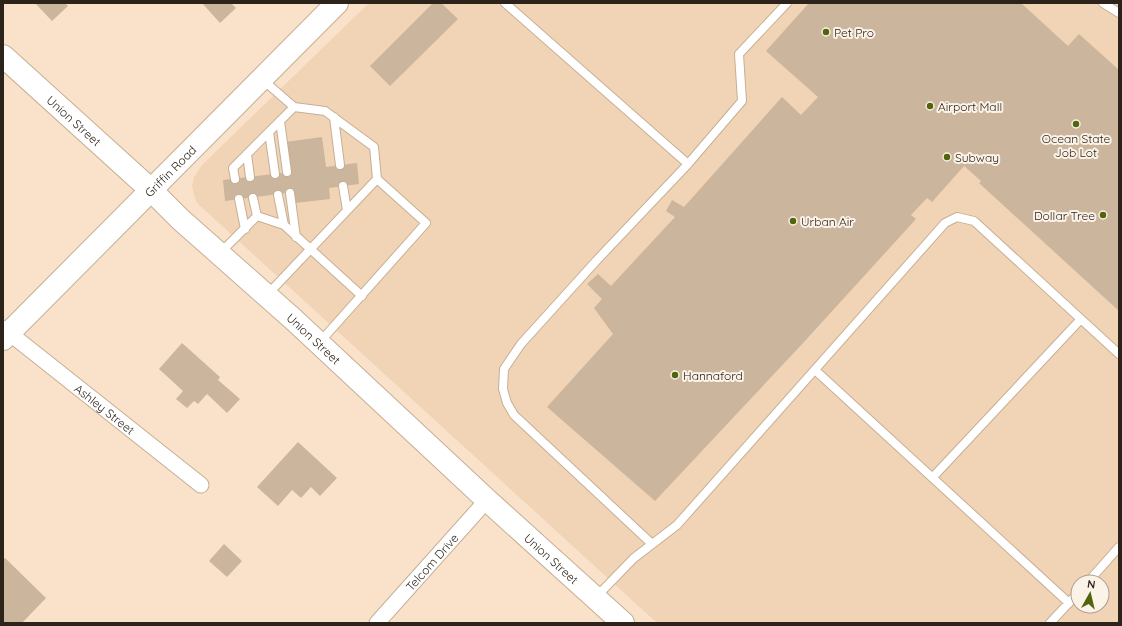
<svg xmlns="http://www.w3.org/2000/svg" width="1122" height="626" viewBox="0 0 1122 626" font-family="Quicksand,sans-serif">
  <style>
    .built { fill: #f1d4b5; fill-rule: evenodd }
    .building { fill: #cbb59c }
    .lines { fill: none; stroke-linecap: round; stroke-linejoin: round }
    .lane-casing { stroke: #c5af96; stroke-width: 10 }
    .street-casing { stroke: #c5af96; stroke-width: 17 }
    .secondary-casing { stroke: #c5af96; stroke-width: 24 }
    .lane { stroke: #fff; stroke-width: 8 }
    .street { stroke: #fff; stroke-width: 15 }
    .secondary { stroke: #fff; stroke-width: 22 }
    .poi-dot { fill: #52640c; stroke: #fbf2e8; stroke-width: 1.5 }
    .labels { text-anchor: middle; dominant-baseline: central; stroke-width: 4; stroke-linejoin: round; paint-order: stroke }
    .poi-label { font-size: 12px; fill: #2c231a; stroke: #fbf2e8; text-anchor: start }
    .street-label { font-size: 12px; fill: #2c231a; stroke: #fbf2e8 }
  </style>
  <rect width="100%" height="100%" fill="#f9e2c9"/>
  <path class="built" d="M369 3H1119V623H657L197 203 194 195 192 186 194 177 202 165ZM1078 582H1102V606H1078Z"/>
  <path class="building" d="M35 3H65L68 6 52 21Z
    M202 3H231L236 8 220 23Z
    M433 3H441L458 19 390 86 370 66Z
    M809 3H1021L1068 46 1079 34 1119 70V311L979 183 981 181 964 166 932 202 927 198 911 215 916 219 804 342 655 501 547 407 613 334 594 308 602 299 587 284 598 274 611 286 675 217 666 211 672 200 684 207 782 97 801 115 818 97 766 51Z
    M322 137 326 167 357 163 359 184 329 188 330 199 295 203 293 192 225 201 223 180 290 172 285 142Z
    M182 343 220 377 218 380 240 399 227 413 207 394 198 404 194 401 187 408 176 399 183 391 159 369Z
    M298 442 337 478 320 496 311 487 301 498 292 490 278 506 257 487Z
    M224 544 242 561 227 577 209 561Z
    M5 558 46 598 22 623H3V560Z"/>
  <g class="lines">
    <g class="lane-casing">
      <path id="lane" d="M505 3 688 164 742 101 739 54 787 3
        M1103 3 1119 13
        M263 80 294 107 325 111 374 147 377 179 426 223 319 343
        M334 117 340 165
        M280 121 287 172
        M269 132 275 174
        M247 154 250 177
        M235 179 233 168 294 107
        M343 186 347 210
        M290 193 296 237
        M278 195 284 225
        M253 198 257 216
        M239 199 245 229
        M220 253 257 216 284 225 362 296
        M267 295 377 179
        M815 370 1069 603
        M933 477 1081 319
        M652 544 514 415 507 403 503 389 504 369 521 344 597 260 688 164
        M1088 582 1119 547
        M596 597 634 558 677 525 945 223 957 217 974 221 1119 354
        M1050 623 1078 593"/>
    </g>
    <g class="street-casing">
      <g id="street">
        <path id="s1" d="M3 328 201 485"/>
        <path id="s2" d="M377 623 487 500"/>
      </g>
    </g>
    <g class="secondary-casing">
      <g id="secondary">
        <path id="s3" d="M3 56 151 190 180 219 293 319 487 500 623 623"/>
        <path id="s4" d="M3 339 337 3"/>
      </g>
    </g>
    <use href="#lane" class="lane"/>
    <use href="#street" class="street"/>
    <use href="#secondary" class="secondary"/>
  </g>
  <g class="poi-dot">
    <circle cx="826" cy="32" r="4"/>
    <circle cx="930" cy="106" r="4"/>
    <circle cx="1076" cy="124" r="4"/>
    <circle cx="947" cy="157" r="4"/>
    <circle cx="1103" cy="215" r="4"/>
    <circle cx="793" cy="221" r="4"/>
    <circle cx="675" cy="375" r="4"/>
  </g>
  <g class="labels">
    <g class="poi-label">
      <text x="834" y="32">Pet Pro</text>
      <text x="938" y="106">Airport Mall</text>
      <text x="1076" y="138" text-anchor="middle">Ocean State<tspan x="1076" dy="14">Job Lot</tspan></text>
      <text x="955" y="157">Subway</text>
      <text x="1095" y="215" text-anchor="end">Dollar Tree</text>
      <text x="801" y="221">Urban Air</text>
      <text x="683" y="375">Hannaford</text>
    </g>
    <g class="street-label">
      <text stroke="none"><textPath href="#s3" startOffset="96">Union Street</textPath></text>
      <text stroke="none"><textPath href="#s4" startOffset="237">Griffin Road</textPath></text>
      <text stroke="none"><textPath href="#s3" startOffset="420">Union Street</textPath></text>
      <text stroke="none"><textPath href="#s1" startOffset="130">Ashley Street</textPath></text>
      <text stroke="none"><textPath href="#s3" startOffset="744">Union Street</textPath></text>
      <text stroke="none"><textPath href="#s2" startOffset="82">Telcom Drive</textPath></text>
    </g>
  </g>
  <rect width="1122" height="626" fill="none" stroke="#2c231a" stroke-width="8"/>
  <g transform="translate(1090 594) rotate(8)"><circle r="19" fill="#fbf2e8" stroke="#a89f96"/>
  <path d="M0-3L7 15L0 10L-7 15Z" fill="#52640c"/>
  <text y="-6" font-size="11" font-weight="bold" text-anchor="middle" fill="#2c231a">N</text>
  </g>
</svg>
